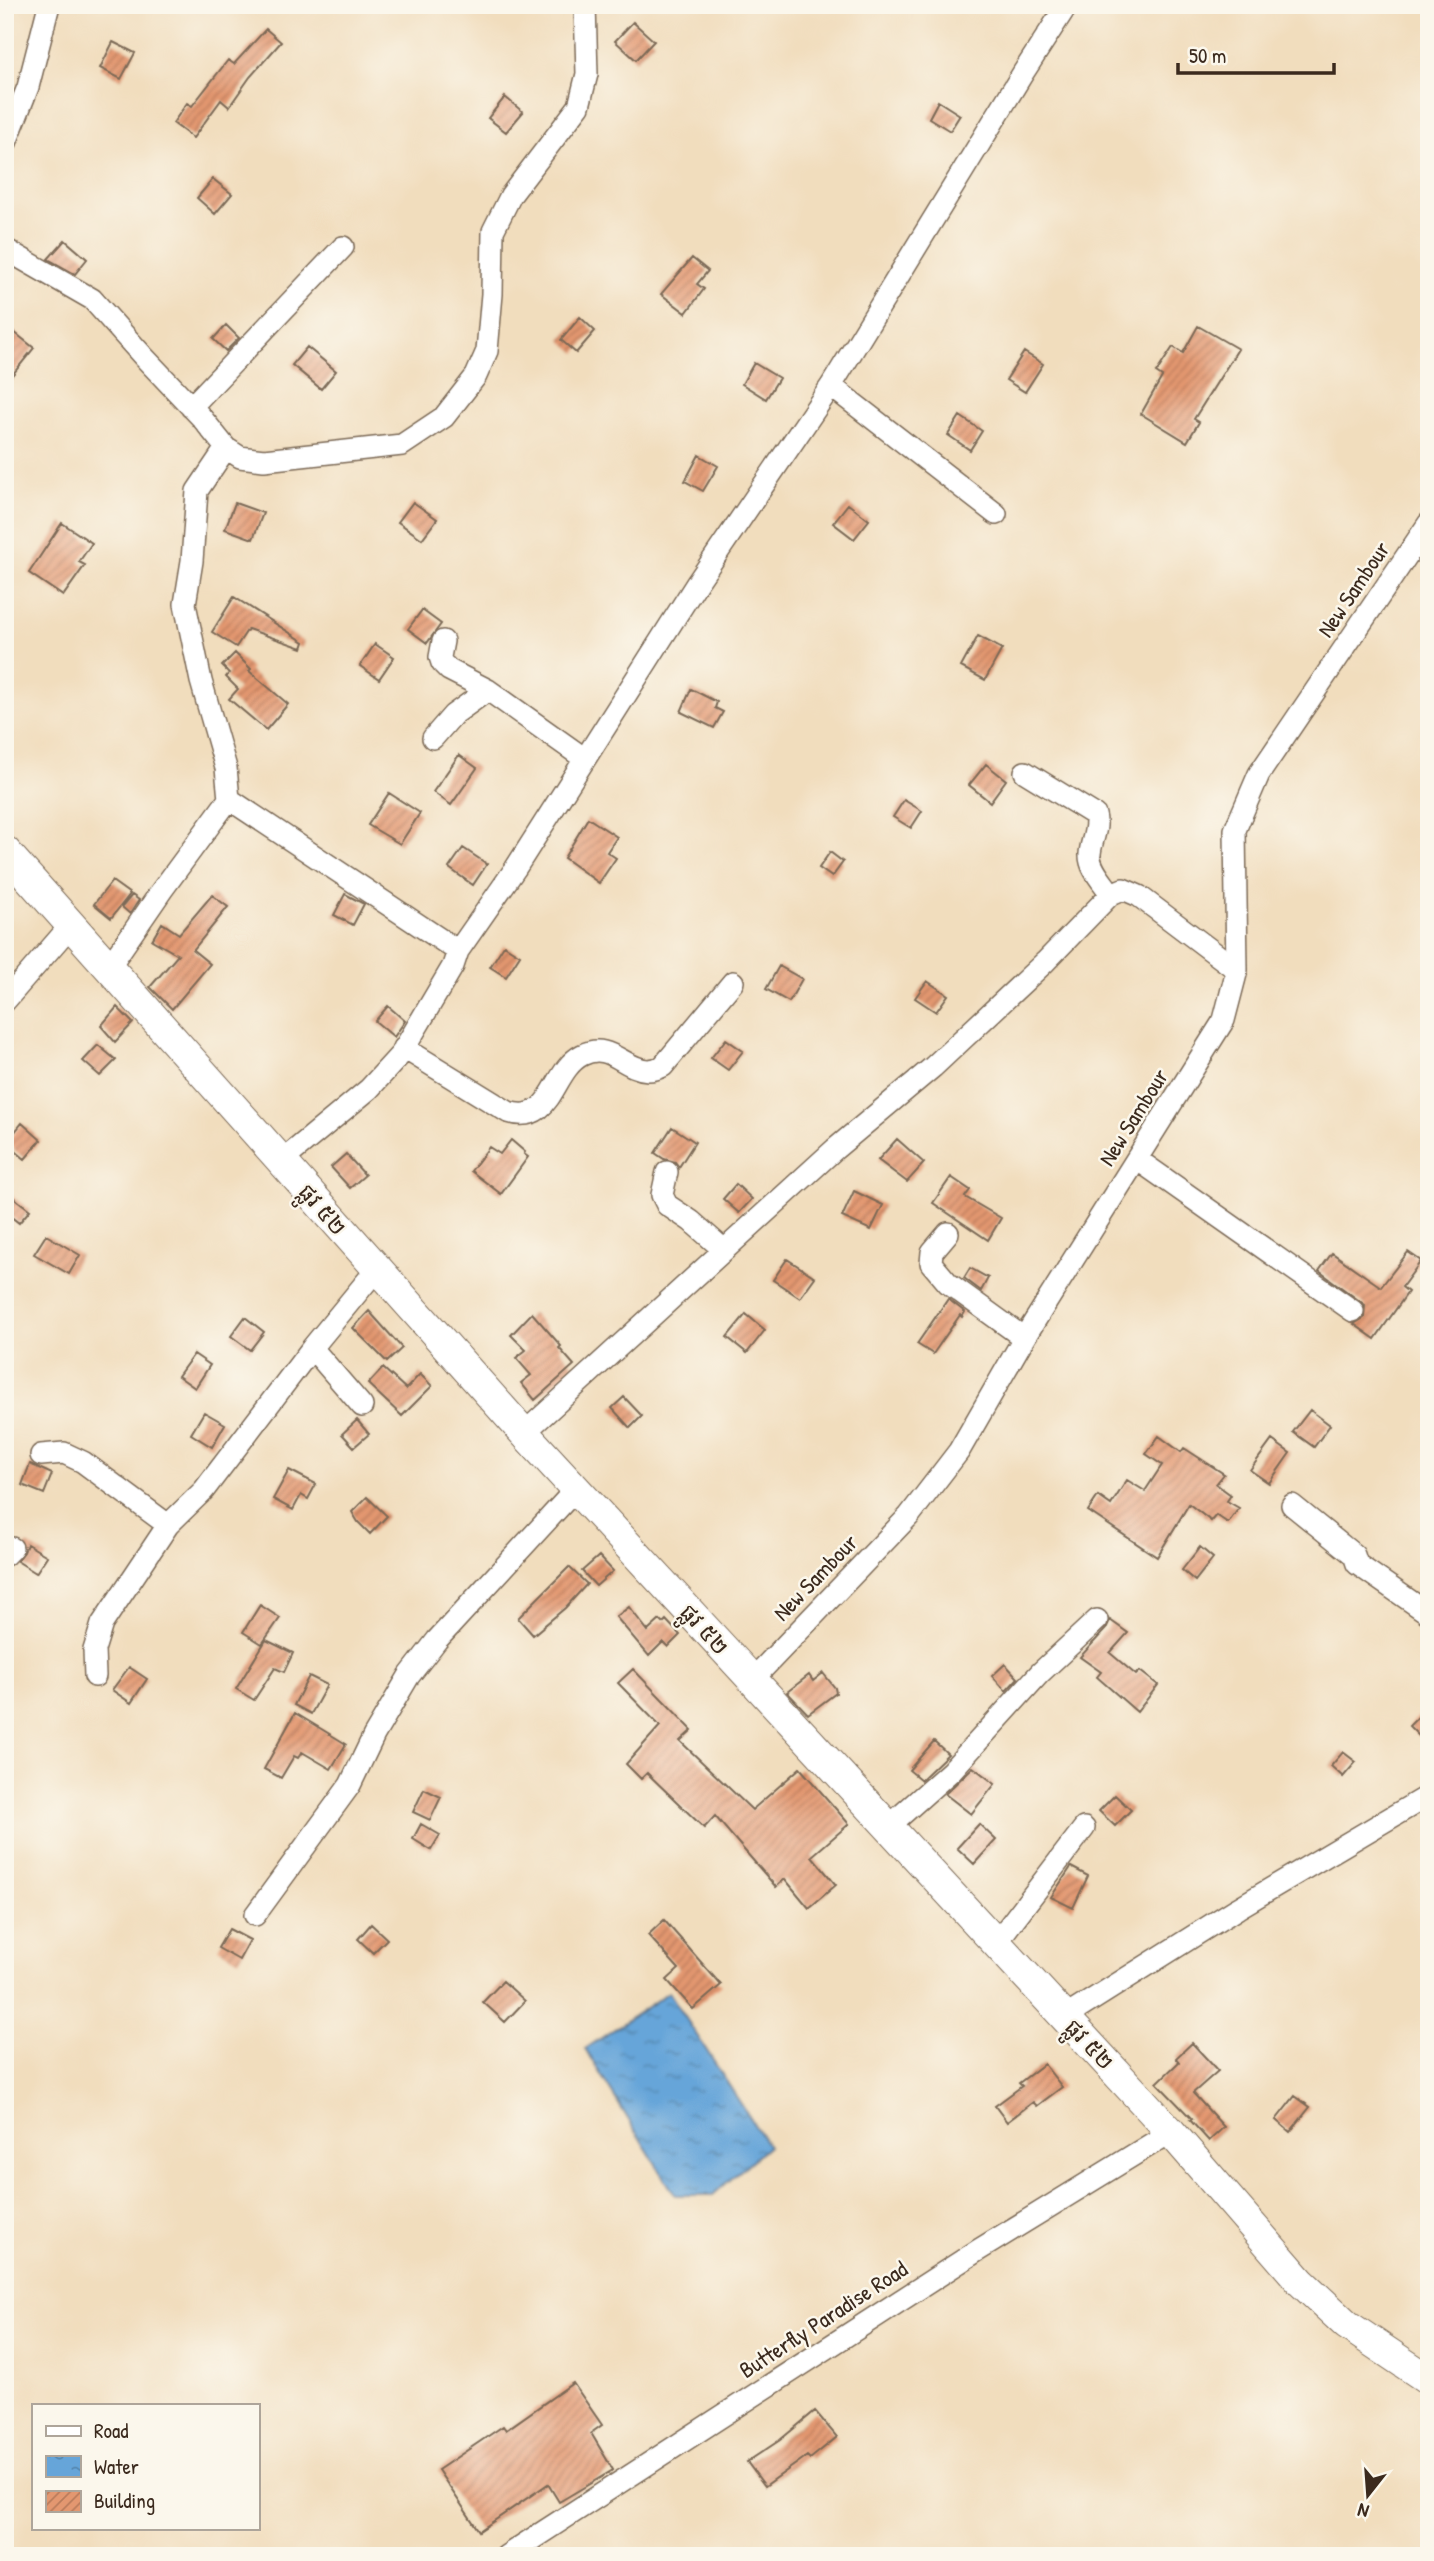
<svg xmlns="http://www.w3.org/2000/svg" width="1434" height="2561" viewBox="0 0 1434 2561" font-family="'Patrick Hand','Noto Sans Khmer',sans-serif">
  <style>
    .water { fill: url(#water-ripples); stroke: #50687c; stroke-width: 2 }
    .building { fill: url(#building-hatch) }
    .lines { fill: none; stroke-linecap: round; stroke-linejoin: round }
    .street-casing { stroke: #7b6956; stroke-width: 24 }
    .secondary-casing { stroke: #7b6956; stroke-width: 32 }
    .street { stroke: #fff; stroke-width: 21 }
    .secondary { stroke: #fff; stroke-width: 30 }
    .labels { text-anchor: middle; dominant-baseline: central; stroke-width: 5; stroke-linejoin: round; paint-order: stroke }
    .street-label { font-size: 23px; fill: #3b2a1e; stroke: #fbf7ec }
  </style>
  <defs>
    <pattern id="water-ripples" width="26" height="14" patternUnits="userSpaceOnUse" patternTransform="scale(1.75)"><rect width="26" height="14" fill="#66a5d9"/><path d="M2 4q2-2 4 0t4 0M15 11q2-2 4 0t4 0" fill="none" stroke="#5587af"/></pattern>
    <pattern id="building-hatch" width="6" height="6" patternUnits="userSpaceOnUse" patternTransform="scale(1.75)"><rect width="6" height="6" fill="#e39770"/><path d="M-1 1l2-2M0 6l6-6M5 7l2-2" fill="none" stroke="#b97b5b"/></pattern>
  </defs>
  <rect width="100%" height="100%" fill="#fbf7ec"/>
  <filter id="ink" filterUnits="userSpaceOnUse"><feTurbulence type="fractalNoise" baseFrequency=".0143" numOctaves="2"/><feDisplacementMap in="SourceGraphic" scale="14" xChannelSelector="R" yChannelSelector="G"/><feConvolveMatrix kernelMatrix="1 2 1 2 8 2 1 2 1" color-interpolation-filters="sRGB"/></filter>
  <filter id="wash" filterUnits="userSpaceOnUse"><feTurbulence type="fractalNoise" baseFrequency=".00686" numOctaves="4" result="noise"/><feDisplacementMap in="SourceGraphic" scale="28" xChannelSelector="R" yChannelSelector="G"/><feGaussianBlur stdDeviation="1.57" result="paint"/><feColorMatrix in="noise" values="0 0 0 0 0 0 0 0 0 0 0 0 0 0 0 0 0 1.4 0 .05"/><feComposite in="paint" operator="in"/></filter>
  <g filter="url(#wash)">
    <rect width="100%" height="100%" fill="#f1ddbd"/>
    <path class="water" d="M669 1992 768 2146 713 2195H675L585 2049Z"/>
    <g id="blocks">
      <path class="building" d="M633 22 654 41 636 60 615 41Z
        M266 29 281 42 250 77 229 107 221 100 193 138 173 123 187 103 192 106 228 60 234 64Z
        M113 42 135 53 121 79 100 68Z
        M505 97 523 112 506 132 488 118Z
        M938 101 960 115 950 131 929 118Z
        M213 179 232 194 215 214 197 198Z
        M65 240 87 259 75 274 48 259Z
        M692 258 708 271 697 284 704 289 686 313 661 294Z
        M580 317 595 331 576 353 561 340Z
        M226 325 239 338 226 351 213 339Z
        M1198 326 1238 349 1194 419 1199 422 1187 442 1141 414 1162 377 1156 373 1173 347 1183 353Z
        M14 332 34 348 5 384V343Z
        M307 347 336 371 321 389 292 365Z
        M1024 352 1043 364 1025 392 1006 380Z
        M754 363 779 378 766 399 742 384Z
        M960 416 982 431 970 450 948 435Z
        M699 455 718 466 703 491 685 481Z
        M413 502 437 519 422 539 398 522Z
        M235 503 263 513 253 539 225 529Z
        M848 504 869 520 854 539 833 523Z
        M62 523 92 543 79 562 85 565 63 596 29 573Z
        M234 597 304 642 302 648 248 629 236 647 212 632Z
        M422 610 441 624 427 643 408 629Z
        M978 636 1002 649 985 680 961 667Z
        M375 644 394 657 379 679 360 666Z
        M235 653 251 669 249 671 288 704 266 730 229 699 238 689 226 677 229 673 222 666Z
        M691 689 717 702 715 708 723 712 714 728 681 712Z
        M459 755 477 768 451 805 433 792Z
        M986 764 1006 780 990 802 969 785Z
        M389 793 420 813 400 844 368 825Z
        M904 800 922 811 911 828 893 817Z
        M588 818 617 837 607 852 616 858 599 883 564 858Z
        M463 848 487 864 473 885 449 868Z
        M830 852 843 862 832 877 819 868Z
        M112 881 130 894 111 918 94 904Z
        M345 894 364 904 353 925 334 915Z
        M132 895 139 900 130 914 122 907Z
        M212 895 228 907 193 950 210 964 172 1009 150 987 178 955 152 940 162 923 179 934Z
        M504 945 520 955 506 977 490 967Z
        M779 966 802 979 789 1002 766 989Z
        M927 981 948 995 936 1012 915 998Z
        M388 1006 405 1021 394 1037 375 1021Z
        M117 1007 133 1023 115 1042 101 1026Z
        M726 1039 743 1051 728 1070 711 1058Z
        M98 1045 116 1060 100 1076 83 1061Z
        M22 1123 41 1140 25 1159 6 1143Z
        M672 1127 695 1142 679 1167 675 1162 664 1159 655 1153Z
        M897 1139 924 1163 907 1182 878 1160Z
        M511 1140 525 1152 524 1154 528 1157 501 1194 471 1171 489 1147 500 1154Z
        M346 1154 365 1175 350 1188 331 1167Z
        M951 1177 970 1190 965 1197 1001 1218 988 1240 933 1203Z
        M736 1184 752 1199 739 1213 723 1199Z
        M5 1191 30 1210 19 1223 5 1212Z
        M854 1191 883 1205 871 1230 842 1217Z
        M46 1235 80 1255 69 1274 34 1254Z
        M1408 1252 1421 1261 1402 1287 1408 1292 1375 1339 1354 1324 1364 1318 1365 1305 1319 1271 1332 1253 1381 1287Z
        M787 1259 815 1277 800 1298 773 1280Z
        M970 1268 988 1278 981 1291 964 1278Z
        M948 1299 965 1312 962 1317 960 1315 933 1354 917 1344Z
        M369 1311 402 1348 387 1362 353 1328Z
        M532 1313 561 1346 559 1348 574 1365 535 1400 521 1383 531 1375 516 1358 526 1350 511 1335Z
        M746 1314 765 1330 747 1353 727 1337Z
        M245 1317 264 1332 250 1350 231 1336Z
        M194 1354 210 1365 195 1388 178 1376Z
        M383 1368 406 1389 420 1374 432 1386 402 1416 368 1384Z
        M624 1397 642 1416 630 1428 612 1408Z
        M1310 1410 1330 1425 1314 1447 1293 1432Z
        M204 1412 225 1424 212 1447 191 1434Z
        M357 1420 369 1434 354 1447 342 1434Z
        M1159 1436 1181 1452 1184 1448 1224 1474 1216 1484 1231 1495 1227 1501 1239 1508 1228 1523 1216 1515 1211 1521 1189 1504 1157 1557 1088 1511 1098 1496 1111 1505 1127 1480 1145 1491 1162 1465 1146 1454Z
        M1272 1440 1290 1453 1269 1483 1250 1470Z
        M30 1464 52 1474 44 1494 22 1485Z
        M289 1470 316 1484 308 1499 301 1495 293 1510 273 1499Z
        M367 1497 387 1516 370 1534 358 1522 352 1512Z
        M27 1544 47 1556 36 1573 17 1561 24 1552Z
        M1200 1547 1213 1558 1195 1581 1182 1570Z
        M599 1556 613 1571 596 1586 582 1571Z
        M569 1567 587 1584 565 1608 533 1635 518 1618Z
        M260 1605 280 1618 262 1644 243 1632Z
        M629 1607 648 1631 660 1620 663 1623 666 1620 680 1635 668 1647 663 1642 649 1656 616 1617Z
        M1110 1620 1128 1633 1110 1653 1136 1675 1140 1671 1158 1685 1137 1712 1097 1677 1101 1672 1080 1657 1106 1629Z
        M266 1640 293 1653 284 1672 275 1668 254 1700 236 1689Z
        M1005 1664 1018 1678 1006 1691 992 1676Z
        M129 1667 147 1679 131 1703 112 1690Z
        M633 1669 692 1730 680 1741 752 1810 800 1768 849 1824 812 1856 836 1885 809 1908 785 1879 776 1887 715 1816 704 1828 647 1773 641 1779 626 1764 660 1726 618 1683Z
        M823 1673 835 1688 836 1693 808 1714 787 1692 809 1675 813 1681Z
        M309 1676 327 1685 311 1714 294 1705Z
        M1429 1706V1746L1409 1726Z
        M295 1713 346 1744 331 1769 302 1752 298 1758 294 1756 281 1778 264 1769Z
        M934 1741 948 1754 921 1780 909 1770Z
        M1343 1752 1356 1762 1343 1777 1331 1766Z
        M973 1767 995 1784 971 1814 945 1794Z
        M424 1789 441 1797 430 1820 413 1812Z
        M1115 1795 1131 1810 1115 1826 1099 1811Z
        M421 1824 440 1835 431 1850 413 1839Z
        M979 1824 996 1840 974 1864 957 1848Z
        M1071 1867 1088 1876 1073 1908 1051 1897Z
        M664 1920 721 1985 693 2009 667 1980 679 1969 648 1935Z
        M371 1924 387 1939 373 1953 358 1939Z
        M229 1929 250 1940 239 1960 218 1948Z
        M503 1981 525 2001 505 2022 483 2002Z
        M1192 2043 1218 2071 1193 2093 1224 2127 1209 2141 1190 2120 1192 2119 1157 2083 1179 2062 1176 2058Z
        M1044 2064 1062 2087 1037 2106 1033 2102 1007 2122 995 2106 1022 2086 1019 2083Z
        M1295 2096 1310 2107 1290 2132 1276 2120Z
        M573 2383 602 2425 591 2433 613 2470 559 2502 548 2484 479 2531 438 2470 503 2426 506 2430Z
        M815 2411 837 2437 810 2459 807 2456 765 2486 747 2462 780 2440Z"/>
    </g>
  </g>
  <g filter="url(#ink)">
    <use href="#blocks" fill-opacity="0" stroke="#7b6956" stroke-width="2"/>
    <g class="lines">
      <g class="street-casing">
        <path id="street" d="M5 145 28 87 49 5
          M5 249 92 299 143 356 201 417 226 448 240 457 264 460 402 445 444 417 476 376 487 351 492 294 493 231 511 195 579 106 587 74 585 5
          M831 386 996 514
          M191 407 343 247
          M443 641 440 657 442 663 449 670 488 690 585 759
          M433 738 453 715 488 690
          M1025 772 1095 815C1099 829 1091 840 1090 854 1089 868 1103 882 1111 894
          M229 799 458 951
          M109 967 162 890 229 799 226 768 201 681 185 604 192 561 197 491 226 448
          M5 1001 71 925
          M404 1048 508 1112C554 1126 551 1071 582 1055 610 1041 623 1069 648 1070 653 1070 659 1068 663 1066L733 982
          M1138 1160 1353 1311
          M282 1161 369 1089 401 1054 453 966 458 951 515 869 697 583 831 386 1023 73 1067 5
          M667 1172 662 1195 667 1205 691 1221 724 1250
          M948 1233 932 1252 931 1263 948 1283 1024 1338
          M312 1348 362 1406
          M524 1433 835 1149 933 1067 1045 962 1111 894 1123 889 1139 896 1237 970
          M41 1455 64 1453 83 1462 168 1525
          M1292 1505 1354 1555 1357 1564 1429 1614
          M5 1555 12 1548
          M95 1676 94 1650 102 1624 168 1525 204 1490 312 1348 376 1270
          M752 1680 909 1516 959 1451 1024 1338 1224 1020 1237 970 1235 830 1259 774 1429 523
          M888 1827 951 1771 1040 1673 1097 1620
          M255 1915 350 1785 374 1735 409 1676 437 1640 576 1489
          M996 1943 1084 1828
          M1065 2017 1238 1908 1429 1795
          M506 2556 977 2251 1171 2132"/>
      </g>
      <g class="secondary-casing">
        <path id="secondary" d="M5 851 524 1433 1171 2132 1301 2282 1347 2325 1429 2380"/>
      </g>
      <use href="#street" class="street"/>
      <use href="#secondary" class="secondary"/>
    </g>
  </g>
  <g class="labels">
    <g class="street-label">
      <text transform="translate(1353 589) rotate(-56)">New Sambour</text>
      <text transform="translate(1133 1117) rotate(-58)">New Sambour</text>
      <text transform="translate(323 1209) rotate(49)">ផ្លូវ ៥២</text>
      <text transform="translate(815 1577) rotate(-46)">New Sambour</text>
      <text transform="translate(705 1629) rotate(48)">ផ្លូវ ៥២</text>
      <text transform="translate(1090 2044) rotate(47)">ផ្លូវ ៥២</text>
      <text transform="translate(823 2319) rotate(-33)">Butterfly Paradise Road</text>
    </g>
  </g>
  <rect width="1434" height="2561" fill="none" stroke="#fbf7ec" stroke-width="28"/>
  <rect x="32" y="2404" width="228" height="126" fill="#fbf7ec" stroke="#aea59a" stroke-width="2"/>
  <rect x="46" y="2426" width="35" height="10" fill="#ffffff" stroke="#aea59a" stroke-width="2"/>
  <text x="94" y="2438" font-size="21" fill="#3b2a1e">Road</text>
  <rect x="46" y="2456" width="35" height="21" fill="url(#water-ripples)" stroke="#aea59a" stroke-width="2"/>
  <text x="94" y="2474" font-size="21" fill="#3b2a1e">Water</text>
  <rect x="46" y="2491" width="35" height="21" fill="url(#building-hatch)" stroke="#aea59a" stroke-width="2"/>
  <text x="94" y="2508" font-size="21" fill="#3b2a1e">Building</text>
  <g transform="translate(1368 2495) rotate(197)" stroke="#fbf7ec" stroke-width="5" paint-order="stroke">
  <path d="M0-5L12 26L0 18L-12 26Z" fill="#3b2a1e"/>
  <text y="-10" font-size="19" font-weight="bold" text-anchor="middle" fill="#3b2a1e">N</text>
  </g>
  <path d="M1178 63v10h156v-10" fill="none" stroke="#3b2a1e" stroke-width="3.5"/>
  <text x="1189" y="63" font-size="21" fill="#3b2a1e" stroke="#fbf7ec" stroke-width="5" paint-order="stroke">50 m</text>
</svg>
